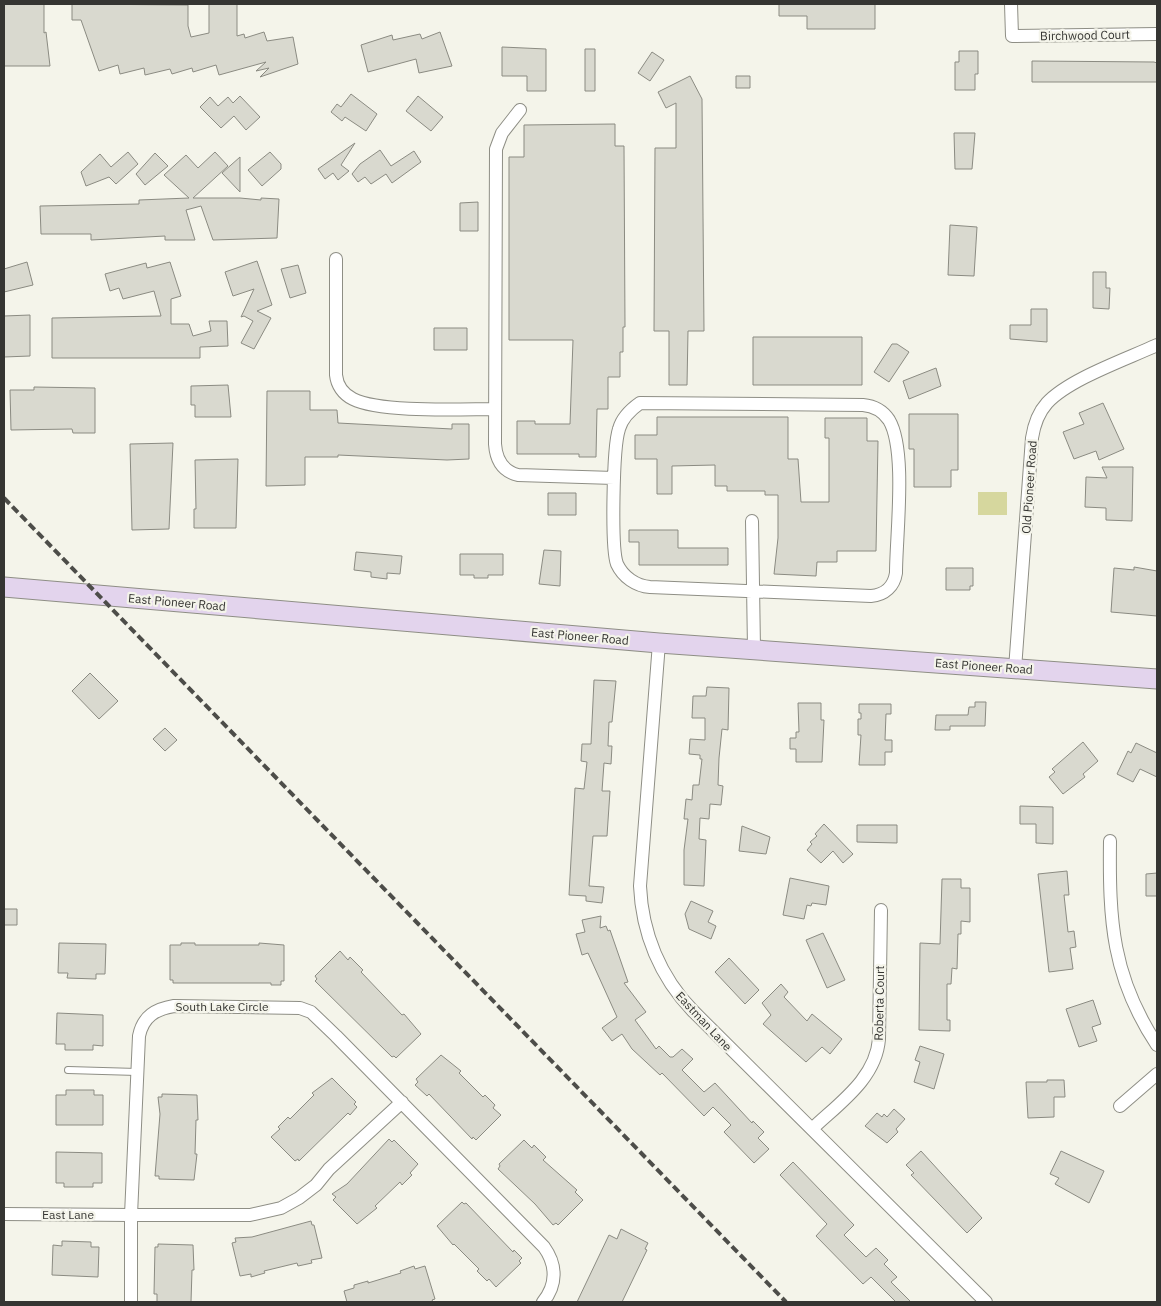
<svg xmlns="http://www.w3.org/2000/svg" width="1161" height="1306" viewBox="0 0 1161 1306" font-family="'IBM Plex Sans',sans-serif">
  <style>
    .green { fill: #d6d79e }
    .building { fill: #d9d9cf; stroke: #8b8b82 }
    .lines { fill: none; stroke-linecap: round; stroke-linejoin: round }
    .service-casing { stroke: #8e8e85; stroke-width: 8 }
    .minor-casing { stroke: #8e8e85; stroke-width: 14 }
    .secondary-casing { stroke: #8e8e85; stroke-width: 21 }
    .service { stroke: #fff; stroke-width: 6 }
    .minor { stroke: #fff; stroke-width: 12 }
    .secondary { stroke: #e3d4ed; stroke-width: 19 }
    .rail { stroke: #4d4d49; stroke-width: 4; stroke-dasharray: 8 4; stroke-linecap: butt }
    .labels { text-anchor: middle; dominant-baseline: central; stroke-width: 4.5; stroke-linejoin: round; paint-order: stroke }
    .street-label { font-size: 12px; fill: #353532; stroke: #f4f4ea }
  </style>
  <rect width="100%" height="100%" fill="#f4f4ea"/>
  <path class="green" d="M978 492H1007V515H978Z"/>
  <path class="building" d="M4 4H44V33L46 32 50 66H4Z
    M72 4 188 5V26L191 37 209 33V4H237V36L244 34 245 38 264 32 267 41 293 37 298 64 260 77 269 68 256 71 266 62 219 75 216 65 193 72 192 68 172 74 170 69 145 75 144 68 120 74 118 65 99 71 81 20H72Z
    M779 4H875V29H807V16H779Z
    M440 32 452 66 419 73 416 59 368 72 361 45 392 35 393 40 420 34 422 39Z
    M502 47 546 49V91H527V76H502Z
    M585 49H595V91H585Z
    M959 51H978V74H975V90H955V62H959Z
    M652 52 664 60 650 81 638 73Z
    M1032 61 1154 62 1157 63V82H1032Z
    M690 76 702 99 704 331H688L687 385H669V331H654L655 148H676V103L666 108 658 92Z
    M736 76H750V88H736Z
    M351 94 377 114 366 131 345 117 342 121 331 112 337 104 341 107Z
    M240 96 260 117 246 130 234 116 221 128 200 107 210 97 218 106 228 97 233 103Z
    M418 96 443 117 431 131 406 111Z
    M615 124V146H624L625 327H623V352H620V377H608V409H597L596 457H579V454H517V421H535V424H570L573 340H509V157H524V125Z
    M954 133H975L972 169H955Z
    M355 143 341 165 349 171 338 180 333 173 325 179 318 169Z
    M380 150 391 166 414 151 421 162 392 183 386 174 371 184 365 177 358 182 352 174 360 164Z
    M128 152 138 164 116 184 109 177 86 186 81 172 100 154 111 167Z
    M215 152 228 166 193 198H240L261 200V198L279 199 277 238 213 240 201 206 186 210 195 240H165V236L91 240V234H41L40 206 139 204V200L189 198 164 175 186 155 198 168Z
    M270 152 281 164V169L262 186 248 170Z
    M155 153 168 166 145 185 136 174Z
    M240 157V192L222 173Z
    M478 202V231H460V203Z
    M950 225 977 227 974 276 948 275Z
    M257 261 272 305 257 311 271 318 254 349 241 343 253 321 244 316 241 317 254 289 233 296 225 272Z
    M27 262 33 285 4 292V269Z
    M170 262 181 296 171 299V324H189L193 336 211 331 209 321H227L228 346 200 347V358H52V318L161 316 154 291 123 299 119 288 110 291 105 274 146 263 147 268Z
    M298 265 306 293 290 298 281 269Z
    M1093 272H1106V288H1110L1109 309 1093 308Z
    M1031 309H1047V342L1010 339V325H1031Z
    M30 315V356L4 357V316Z
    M434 328H467V350H434Z
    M753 337H862V385H753Z
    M892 344H897L909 352 889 382 874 372Z
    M936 368 941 386 909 399 903 381Z
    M228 385 231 417H195V405H191V386Z
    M34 387 95 388V433H73L72 429 11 430 10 390H34Z
    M267 391H310V410H337L338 423 452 429V424H469V459L447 460 338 455V457H305V485L266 486Z
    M1103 403 1124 449 1099 460 1096 451 1074 459 1063 432 1084 424 1079 413Z
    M909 414H958V470H951V487H914V449H909Z
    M657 417H788V459H798L801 502H829V438H825V418H867V441H878L876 551H837V562H817L816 576 774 574 778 538V495H765V491H727V486H715V465L672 466V494H657V459H635V435H657Z
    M173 443 169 529 132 530 130 444Z
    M238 459 236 528H194V509H196L195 460Z
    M1102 467H1133L1132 521 1106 520V508L1085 507 1086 477 1107 478Z
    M548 493H576V515H548Z
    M629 530H678V548H728V565H639V542H629Z
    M544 550 561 551 560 586 539 584Z
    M356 552 402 556 400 574 387 573V579L371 577V572L354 570Z
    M460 554H503V575H488V578H474V575H460Z
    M1134 567 1157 571V616L1111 612 1114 568 1134 570Z
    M946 568H973V586H970V590H946Z
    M90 673 118 701 99 719 72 691Z
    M594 680 616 681 612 722H609L608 746H612L611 764 604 763 602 791H610L607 836H593L589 886 604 887 602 903 586 901V896L569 895 575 788 584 789 587 762 581 761 582 744H591Z
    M707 687 729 688 728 730 722 729 719 758 718 785 723 786 721 805 710 804 709 819 700 818 699 839 706 840 704 886 684 885V850L688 819H684L686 799 692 800 693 785H699L702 759H700V755L689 754 690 739 705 740V718H692L693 696H706Z
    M975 702H986L985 726H950V730H935L936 715H968L969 707H975Z
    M798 703H821V720H824L822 762H796V749H790V738H796V732H799Z
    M859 704H891V714H886L885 740H892V752H885V765H859L861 735H858V719H861V713H859Z
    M165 728 177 740 165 751 153 739Z
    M1083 742 1098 761 1083 774 1085 777 1063 794 1049 777 1055 772 1052 769Z
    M1136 743 1157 753V777L1140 769 1133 782 1117 774 1128 751 1131 753Z
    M1020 806 1053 807V844L1036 843V824H1020Z
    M824 824 853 854 843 863 833 851 821 863 807 850 812 844 810 842 817 836 815 834Z
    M857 825H897V843L857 842Z
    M742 826 770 837 766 854 739 851Z
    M1067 871 1069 895H1064L1068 932 1074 931 1076 947 1070 948 1073 969 1049 972 1038 874Z
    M1157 873V896H1146V874Z
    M790 878 829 886 826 905 812 903 811 906 807 905 804 919 783 915Z
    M942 879H961V888H970V922L961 921V934H958L957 969 952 968 951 984H947V1020H950V1031L919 1030 920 943 940 944Z
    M691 901 713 911 708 922 716 926 711 939 689 929 685 914Z
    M4 909H17V925H4Z
    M601 916 600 928 606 926 608 931 610 930 628 982 624 983 646 1012 635 1020 656 1049 659 1046 670 1057H673L682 1049 693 1059 682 1070 704 1092 715 1083 752 1123 753 1121 764 1132 758 1138 769 1149 754 1163 724 1132 731 1125 713 1107 704 1116 662 1073 660 1075 632 1049 622 1034 612 1041 602 1028 617 1017 588 953 582 955 576 934 585 932 582 920Z
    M823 933 845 980 827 988 806 940Z
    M59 943 106 944 105 974H96V979L67 978 68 973H58Z
    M181 943H195V945H259V943L284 945V981H281V985H271V983H173V980H170V945H181Z
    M340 951 348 960 350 957 363 970 361 972 402 1015 404 1014 421 1034 396 1058 394 1056 392 1057 315 981 317 979 315 976Z
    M729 958 759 990 745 1004 715 972Z
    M781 984 788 992 784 997 807 1021 812 1014 842 1039 830 1054 822 1047 806 1062 763 1024 771 1015 762 1003Z
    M1093 1000 1101 1024 1092 1027 1097 1041 1079 1047 1066 1009Z
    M57 1013 103 1015V1046L93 1045V1050H65V1044H56Z
    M920 1046 944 1054 934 1089 914 1082 920 1062 915 1060Z
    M441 1055 461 1071 459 1073 483 1097 485 1095 495 1105 493 1108 501 1115 476 1140 473 1137 472 1139 429 1094 427 1096 415 1085 418 1082 416 1079Z
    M332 1078 356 1102 354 1104 357 1107 350 1115 348 1113 299 1161 298 1159 295 1161 271 1137 280 1129 278 1127 288 1117 290 1119 314 1095 312 1093Z
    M1047 1080H1064L1065 1097H1054V1117L1028 1118 1026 1082H1047Z
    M66 1090H94V1095H103V1125H56V1095H66Z
    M162 1094 197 1095 198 1120H196L195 1154H197L194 1180 159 1179V1176H155L160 1114 158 1097H162Z
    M894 1109 905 1119 896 1129 898 1132 887 1143 865 1126 877 1113 882 1117 884 1114 887 1117Z
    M389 1139 392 1142 394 1140 418 1164 410 1173 412 1175 402 1185 400 1182 375 1206 377 1208 357 1224 333 1200 336 1197 332 1194 347 1184Z
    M524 1140 532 1148 534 1145 546 1157 543 1160 577 1190 575 1192 583 1200 558 1225 556 1223 553 1225 535 1204 498 1169 500 1166 499 1164Z
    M921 1151 982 1218 967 1233 911 1175 914 1173 906 1165Z
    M1061 1151 1104 1171 1089 1203 1055 1184 1059 1178 1050 1174Z
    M56 1152 102 1153V1183H93V1187H64V1183H56Z
    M793 1162 854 1225 844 1235 866 1257 876 1248 888 1260 884 1264 897 1277 891 1282 911 1302H896L871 1277 863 1284 816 1236 827 1224 780 1175Z
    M462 1202 464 1204 466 1203 513 1252 514 1250 522 1258 519 1261 521 1263 496 1287 489 1279 487 1281 477 1271 479 1269 454 1244 453 1245 437 1226Z
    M311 1221 312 1225H314L322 1258 311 1260 312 1263 298 1266 297 1263 264 1271 265 1273 251 1277V1274L240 1276 232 1243 236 1242 235 1238 252 1237Z
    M621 1229 648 1243 645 1249 647 1250 622 1302H577L609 1235 617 1239Z
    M62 1241 91 1242V1247H99L98 1277 52 1275 53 1245 62 1246Z
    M158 1244 193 1245 194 1270H192L191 1302H157V1294H154L155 1247H158Z
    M414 1266 415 1269 425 1266 435 1299 432 1300 433 1302H347L344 1291 354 1288V1285L368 1281V1283L401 1273 400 1271Z"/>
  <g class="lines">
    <g class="service-casing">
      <path id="service" d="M68 1070 137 1072"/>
    </g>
    <g class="minor-casing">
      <path id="minor" d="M1011 4 1012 36 1157 34
        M520 110 502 133 496 149 495 444C496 459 502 471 518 475L614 478
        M336 259V375C337 385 343 394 353 399 381 413 462 409 495 409
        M640 403 863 405C874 406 883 411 889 420 907 450 896 536 896 573 894 586 885 595 871 596L650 587C636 586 623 577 617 564 611 548 613 447 619 429 622 418 630 410 640 403Z
        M752 521 754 649
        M659 643 640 886C642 933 660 977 693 1011L986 1302
        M1015 669 1032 438C1034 425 1038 413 1047 403 1069 379 1127 359 1157 345
        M1110 841C1109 921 1112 977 1157 1045
        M1120 1106 1157 1074
        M812 1129C838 1104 876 1079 879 1039L881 910
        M4 1214 131 1215 139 1036C143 1016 156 1009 174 1006L300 1008 311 1012 336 1036 544 1247C557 1265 557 1285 543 1302
        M131 1302V1215H250L281 1208 299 1198 316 1185 329 1169 402 1102"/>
    </g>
    <g class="secondary-casing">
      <path id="secondary" d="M4 587 659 643 1157 679"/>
    </g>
    <use href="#service" class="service"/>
    <use href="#minor" class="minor"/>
    <use href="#secondary" class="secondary"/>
    <path class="rail" d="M4 498 786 1302"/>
  </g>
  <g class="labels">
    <g class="street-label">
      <text transform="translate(1085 35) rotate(-1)">Birchwood Court</text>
      <text transform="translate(1029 487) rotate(-86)">Old Pioneer Road</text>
      <text transform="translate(177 602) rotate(5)">East Pioneer Road</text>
      <text transform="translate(580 636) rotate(5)">East Pioneer Road</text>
      <text transform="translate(984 666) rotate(4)">East Pioneer Road</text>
      <text transform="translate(879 1003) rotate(-89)">Roberta Court</text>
      <text x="222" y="1006">South Lake Circle</text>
      <text transform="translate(704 1021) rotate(47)">Eastman Lane</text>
      <text x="68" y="1214">East Lane</text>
    </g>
  </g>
  <rect width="1161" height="1306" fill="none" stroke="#353532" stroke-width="10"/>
</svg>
